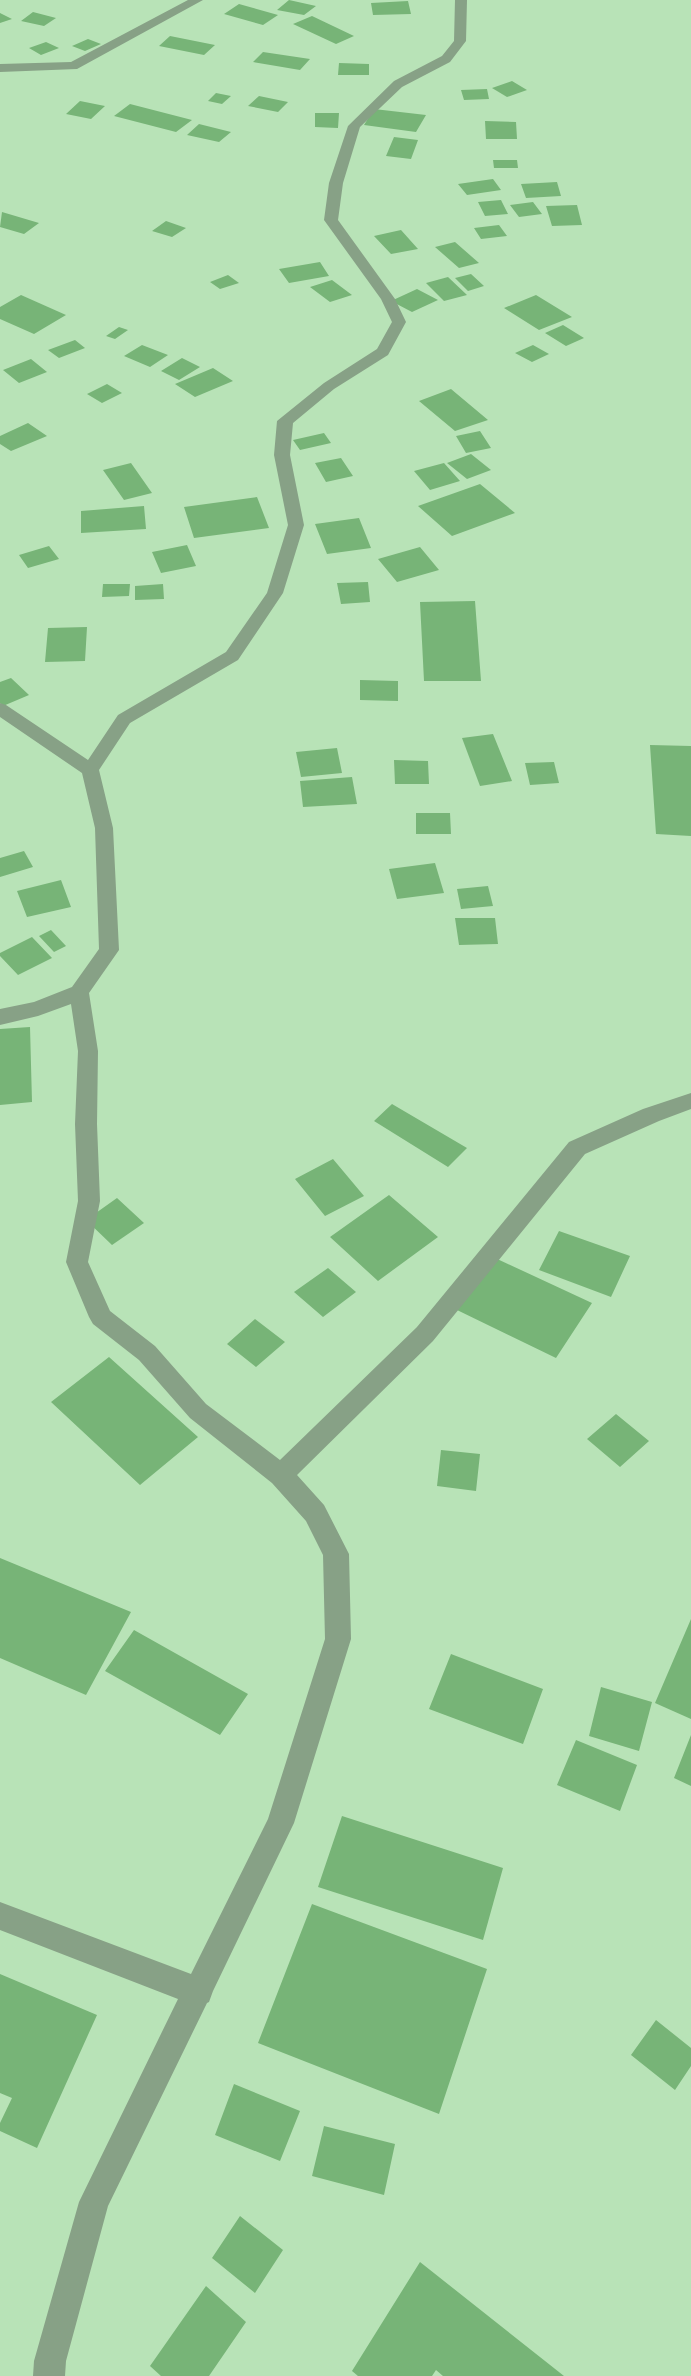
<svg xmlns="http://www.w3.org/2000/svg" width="691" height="2376" viewBox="0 0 691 2376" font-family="'PT Sans',sans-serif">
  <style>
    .building { fill: #77b477 }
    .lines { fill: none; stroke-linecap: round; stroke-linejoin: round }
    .street { fill: #87a186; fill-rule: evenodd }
  </style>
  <rect width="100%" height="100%" fill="#b8e3b7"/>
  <path class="building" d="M289 0 316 6 304 15 277 10Z
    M408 1 411 14 373 15 371 3Z
    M239 4 278 15 263 25 224 14Z
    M33 12 56 18 44 26 21 21Z
    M0 13 12 19 0 23Z
    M312 16 354 36 336 44 293 24Z
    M170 36 215 45 204 55 159 46Z
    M88 39 101 44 85 51 72 46Z
    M46 42 59 48 41 55 29 48Z
    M263 52 310 59 300 70 253 62Z
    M339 63 369 64V75H338Z
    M512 81 527 90 507 97 492 88Z
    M487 89 489 99 464 100 461 90Z
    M216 93 231 96 222 104 208 101Z
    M259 96 288 102 278 112 248 106Z
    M80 101 105 106 91 119 66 114Z
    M130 104 192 120 176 132 114 116Z
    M374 109 426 115 416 132 364 125Z
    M315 113H339L338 128 315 127Z
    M485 121 516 122 517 139H486Z
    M199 124 231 132 219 142 187 135Z
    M394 137 418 140 411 159 386 156Z
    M493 160H517L518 168H494Z
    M493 179 501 190 467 195 458 184Z
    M557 182 561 196 526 198 521 184Z
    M501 200 508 214 485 216 478 202Z
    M533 202 542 214 519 217 510 205Z
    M577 205 582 225 552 226 546 206Z
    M2 212 39 223 24 234 0 227Z
    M166 221 186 228 172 237 152 231Z
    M499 225 507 236 481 239 474 228Z
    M401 230 418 249 391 254 374 236Z
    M455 242 479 263 459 268 435 247Z
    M320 262 329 276 289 283 279 269Z
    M471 274 484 286 468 291 455 278Z
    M228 275 239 283 220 289 210 282Z
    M448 277 467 295 444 301 426 283Z
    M332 280 352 295 330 302 310 287Z
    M417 289 438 300 412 312 391 301Z
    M21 295 66 315 34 334 0 319V307Z
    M536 295 572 317 539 330 504 308Z
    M563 325 584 338 566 346 545 333Z
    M119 327 128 330 115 339 106 336Z
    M75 340 85 348 59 358 48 350Z
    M142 345 168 355 150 367 124 356Z
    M533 345 549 354 532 362 515 353Z
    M182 358 200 367 179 380 161 371Z
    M31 359 47 372 19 383 3 370Z
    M213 368 233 381 195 397 175 384Z
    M107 384 122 393 102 403 87 394Z
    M451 389 488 420 455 431 419 401Z
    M28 423 47 436 11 451 0 444V436Z
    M480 431 491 448 466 453 456 436Z
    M324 433 331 443 300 450 293 440Z
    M471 454 491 470 467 479 447 463Z
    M341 458 353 476 326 482 315 463Z
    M131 463 152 493 124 500 103 470Z
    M444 463 460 481 430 490 414 471Z
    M480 484 515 513 452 536 418 506Z
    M257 497 269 528 194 538 184 507Z
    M144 506 146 529 81 533V511Z
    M359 518 371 548 327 554 315 524Z
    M187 545 196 566 161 573 152 552Z
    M49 546 59 559 28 568 19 555Z
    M420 547 439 570 397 582 378 559Z
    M368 582 370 602 341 604 337 583Z
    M103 584H130L129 596 102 597Z
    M163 584 164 599 135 600V586Z
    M475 601 481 681H424L420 602Z
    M87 627 85 661 45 662 48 628Z
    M11 678 29 695 3 706 0 703V682Z
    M360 680 398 681V701L360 700Z
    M493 734 512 781 480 786 462 738Z
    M650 745 691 746V836L656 834Z
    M337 748 342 773 301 777 296 752Z
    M394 760 428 761 429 784H395Z
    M554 762 559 783 530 785 525 763Z
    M352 777 357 804 303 807 300 781Z
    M416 813H450L451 834H416Z
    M24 851 33 867 0 877V858Z
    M435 863 444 893 397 899 389 869Z
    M61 880 71 907 27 917 17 891Z
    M488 886 493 906 461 909 457 889Z
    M455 918H495L498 944 459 945Z
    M51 930 66 946 54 952 39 936Z
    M32 937 52 958 18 975 0 956V953Z
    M30 1027 32 1102 0 1105V1029Z
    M392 1104 467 1148 448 1167 374 1121Z
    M333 1159 364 1196 325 1216 295 1179Z
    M389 1195 438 1237 378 1281 330 1237Z
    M117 1198 144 1223 112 1245 86 1220Z
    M559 1231 630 1256 611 1297 539 1270Z
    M493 1257 592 1303 556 1358 457 1310Z
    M328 1268 356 1292 323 1317 294 1292Z
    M255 1319 285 1342 256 1367 227 1344Z
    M109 1357 198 1437 140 1485 51 1402Z
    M616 1414 649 1441 620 1467 587 1439Z
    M441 1450 480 1454 476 1491 437 1486Z
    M0 1558 131 1612 86 1695 0 1658Z
    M691 1619V1719L655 1703Z
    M134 1630 248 1694 220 1735 105 1671Z
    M451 1654 543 1689 523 1744 429 1709Z
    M601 1687 652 1702 639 1751 589 1736Z
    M691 1735V1786L674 1778Z
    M576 1740 637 1765 620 1811 557 1785Z
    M342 1816 503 1868 483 1940 318 1887Z
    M312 1904 487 1969 439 2114 258 2043Z
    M0 1974 97 2015 37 2148 0 2131V2123L12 2098 0 2093Z
    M656 2020 691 2048V2066L675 2090 631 2055Z
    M234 2084 300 2111 280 2161 215 2135Z
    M324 2126 395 2144 384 2195 312 2176Z
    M240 2216 283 2250 255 2293 212 2258Z
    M420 2262 564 2376H443L436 2370 432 2376H358L352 2371Z
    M206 2286 246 2322 209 2376H161L150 2366Z"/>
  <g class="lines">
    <path class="street" d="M188 0H203L77 69 0 72V64L71 62Z
      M455 0H467L466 41 450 62 402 87 360 127 343 183 338 220 395 299 406 322 388 355 334 389 293 423 290 455 304 525 283 593 238 660 130 723 99 770 113 828 119 950 89 993 98 1051 97 1124 100 1201 88 1262 110 1311 155 1346 206 1404 280 1460 417 1327 569 1142 643 1109 691 1093V1109L659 1121 585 1154 433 1341 297 1475 324 1505 349 1554 351 1639 294 1823 213 1991 209 2002 207 2003 108 2206 66 2361 65 2376H33L34 2361 79 2202 178 1999 0 1930V1902L191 1974 268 1819 325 1639 323 1555 306 1521 272 1483 190 1418 139 1360 93 1324 89 1317 66 1262 78 1201 75 1124 78 1051 71 1004 38 1016 0 1025V1009L34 1002 72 987 99 949 95 828 82 773 0 717V703L6 705 88 760 118 715 226 652 267 593 288 525 274 455 277 421 324 383 377 349 392 322 381 299 324 220 329 183 348 126 394 81 442 56 454 41Z"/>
  </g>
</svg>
